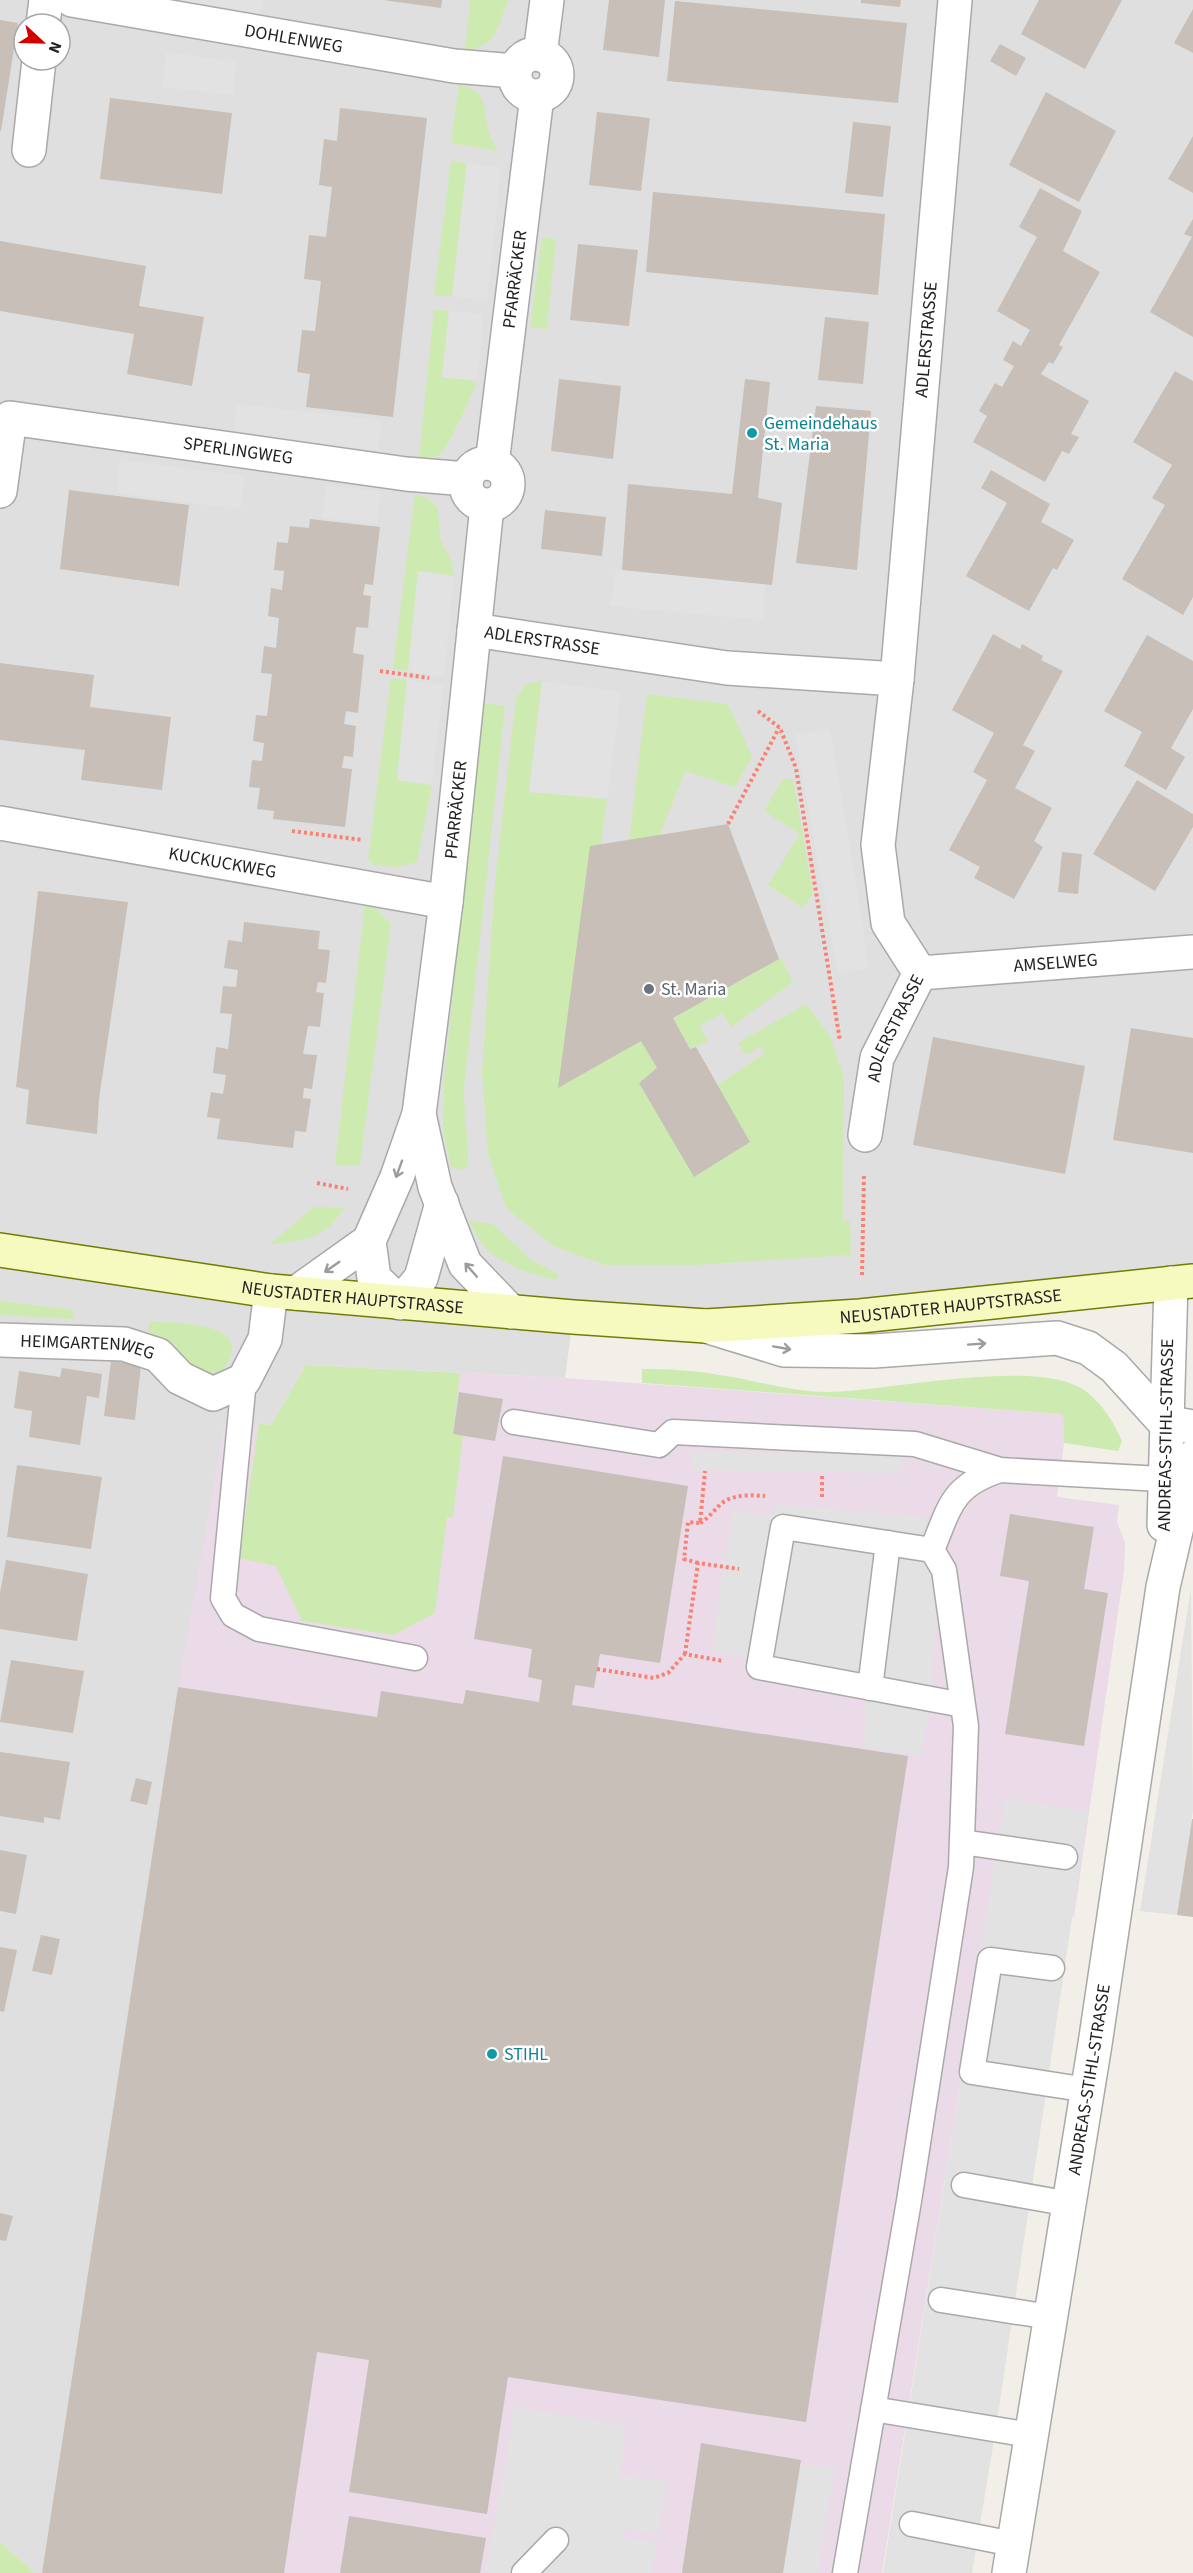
<svg xmlns="http://www.w3.org/2000/svg" width="1193" height="2573" viewBox="0 0 1193 2573" font-family="'Source Sans 3',sans-serif">
  <style>
    .residential { fill: #e0dfdf; fill-rule: evenodd }
    .industrial { fill: #ebdbe8 }
    .grass { fill: #cdebb0 }
    .parking { fill: #e2e2e2 }
    .building { fill: #c7bfb8 }
    .lines { fill: none; stroke-linecap: round; stroke-linejoin: round }
    .lane-casing { stroke: #a9a9a9; stroke-width: 27 }
    .street-casing { stroke: #a9a9a9; stroke-width: 36 }
    .secondary-casing { stroke: #707d05; stroke-width: 36 }
    .path { stroke: #fa8072; stroke-width: 4; stroke-dasharray: 3 3; stroke-linecap: butt }
    .lane { stroke: #fff; stroke-width: 24 }
    .street { stroke: #fff; stroke-width: 33 }
    .secondary { stroke: #f7fabf; stroke-width: 33 }
    .oneway { stroke: #9c9c9c }
    .culture-dot { fill: #0f9aa8; stroke: #fff; stroke-width: 2 }
    .worship-dot { fill: #6b7280; stroke: #fff; stroke-width: 2 }
    .labels { text-anchor: middle; dominant-baseline: central; stroke-width: 5; stroke-linejoin: round; paint-order: stroke }
    .street-label { font-size: 18px; fill: #222; stroke: #fff }
    .culture-label { font-size: 18px; fill: #0d838f; stroke: #fff; text-anchor: start }
    .worship-label { font-size: 18px; fill: #5b616d; stroke: #fff; text-anchor: start }
  </style>
  <rect width="100%" height="100%" fill="#f2efe9"/>
  <path class="residential" d="M0 0H1193V1281L573 1318 565 1378 306 1365 271 1425 259 1423 178 1687 42 2573H34L0 2541ZM24 24H60V60H24Z"/>
  <path class="industrial" d="M306 1365 565 1378 1063 1414 1064 1443 1057 1497 1119 1505 1117 1522 1125 1543 1124 1571 1074 1917 989 1903 882 2573H42L178 1687 225 1421 271 1425Z"/>
  <path class="grass" d="M470 0H509C495 27 501 46 465 50Z
    M459 84C485 93 483 98 487 123 488 133 493 142 498 151L451 143Z
    M451 161 467 163 452 296 434 295Z
    M542 237 556 239 547 329 530 327Z
    M434 309 449 311 442 377 477 381C473 393 449 446 441 453 433 459 428 459 419 458Z
    M415 494 428 498 438 508 440 538 452 563 454 576 418 571 408 671 393 669Z
    M391 678 407 680 397 780 432 785 417 862 397 867 374 865 368 858Z
    M542 681 529 792 607 799 601 845 641 1041 657 1068 639 1083 695 1176 750 1142 717 1085 765 1053 762 1046 746 1055 738 1043 806 1004 830 1036 844 1078 843 1221H850L851 1255 695 1265H605L553 1246 506 1208 488 1154 482 1073 495 881 516 698 526 684Z
    M647 694 728 704 752 756 735 787 685 771 660 835 629 841Z
    M484 703 505 706 464 1088C464 1114 469 1140 468 1166L463 1170 451 1167 443 1130 444 1079Z
    M783 779H793L813 894 803 908 768 885 800 834 764 811Z
    M365 904 377 909 391 925 360 1165H335Z
    M781 958 793 982 731 1027 722 1013 700 1026 708 1041 690 1049 673 1018Z
    M314 1207 344 1208C325 1239 305 1241 270 1244Z
    M469 1221 493 1224 530 1259 558 1274 557 1280C534 1276 501 1265 484 1246 478 1239 474 1229 469 1221Z
    M0 1301 74 1310 73 1319 0 1315Z
    M150 1321C180 1324 260 1321 222 1371L205 1374C184 1362 168 1344 147 1330Z
    M306 1365 460 1373 453 1434 463 1436 453 1517H447L435 1613 393 1635 302 1621 276 1566 239 1558 259 1423 271 1425Z
    M642 1369C667 1369 694 1370 719 1375 756 1380 790 1392 827 1392 887 1392 1043 1355 1088 1393 1104 1406 1114 1423 1122 1441L1118 1451 1064 1443 1063 1414 642 1383Z
    M0 2541 34 2573H0Z"/>
  <path class="parking" d="M148 0H263L259 26Z
    M166 52 237 62 233 95 162 87Z
    M467 163 501 168 487 301 452 296Z
    M449 311 484 314 477 381 442 377Z
    M236 404 382 420 378 452 233 437Z
    M120 460 245 476 241 509 117 493Z
    M326 485 381 491 377 524 322 518Z
    M616 569 765 584 763 620 610 606Z
    M418 571 454 576 444 677 408 671Z
    M407 680 443 685 432 785 397 780Z
    M542 681 621 692 607 799 529 792Z
    M830 730 861 913 868 968 838 974 795 734Z
    M691 1451 902 1455V1473L691 1470Z
    M776 1504 925 1517 938 1587 931 1695 921 1756 864 1747 867 1680 712 1651 732 1511 770 1515Z
    M1191 1588 1193 1810 1177 1915 1140 1911Z
    M1005 1799 1088 1811 996 2428 972 2573H883Z
    M515 2407 626 2425 620 2475 667 2482 658 2534 624 2529 623 2538 656 2542 652 2573H485Z
    M800 2464 834 2468 818 2573H783Z"/>
  <path class="building" d="M383 0H442L441 8Z
    M609 0H665L659 57 603 50Z
    M861 0H901L900 7 861 3Z
    M1039 0H1122L1085 69 1021 34Z
    M675 1 907 23 898 103 667 81Z
    M1193 9V53L1174 43Z
    M0 20 18 23 1 131H0Z
    M1000 44 1026 58 1016 76 990 61Z
    M1046 92 1116 131 1079 202 1009 165Z
    M110 98 232 113 222 194 100 179Z
    M340 108 427 118 393 417 306 407 310 374 297 372 302 330 315 331 321 281 304 279 309 235 326 237 332 187 319 185 324 139 337 141Z
    M597 112 650 118 641 191 589 185Z
    M853 122 891 126 883 197 845 193Z
    M1193 136V193L1168 179Z
    M1040 188 1082 211 1063 251 1100 272 1059 345 1063 347 1053 364 1049 362 1041 374 1089 401 1071 434 1079 437 1069 454 1062 451 1045 482 973 442 987 416 979 411 995 383 1002 387 1014 366 1003 360 1013 341 1021 346 1030 330 997 311 1037 237 1019 227Z
    M653 192 885 214 878 295 646 272Z
    M1193 219V337L1150 312 1192 237 1184 234Z
    M0 241 146 266 139 306 204 317 192 386 127 374 134 334 0 311Z
    M578 244 638 250 629 326 570 320Z
    M825 317 869 322 863 384 818 380Z
    M1175 371 1193 381V597L1183 615 1122 579 1165 505 1152 498 1172 465 1133 442Z
    M559 379 621 386 613 459 551 451Z
    M745 379 770 382 758 498 782 503 772 585 622 570 628 484 732 494Z
    M816 406 871 411 857 570 796 563Z
    M991 470 1050 504 1041 522 1074 540 1057 570 1053 568 1029 611 966 576 1007 503 981 488Z
    M69 490 189 505 179 586 60 569Z
    M545 510 606 517 602 556 541 549Z
    M310 519 380 527 373 585 365 584 363 595 371 596 368 628 356 627 353 653 364 655 358 713 346 711 344 724 356 726 353 757 344 756 342 768 352 769 345 827 273 819 274 811 257 809 260 788 249 787 252 760 262 761 264 743 253 741 256 715 267 716 272 674 261 673 264 646 276 648 279 618 268 616 271 588 282 590 284 571 274 570 277 542 288 543 290 526 309 528Z
    M993 634 1020 649 1022 644 1043 656 1041 660 1063 671 1023 745 1035 751 1015 788 1052 808 1034 841 1043 847 1014 899 974 878 980 867 949 850 987 780 973 772 994 733 952 710Z
    M1147 635 1193 661V709L1171 748 1185 757 1166 790 1124 766 1142 732 1104 711Z
    M0 663 94 675 90 707 171 717 162 790 81 780 85 750 0 740Z
    M1137 780 1193 814V827L1155 891 1093 854Z
    M728 824 779 959 673 1018 690 1049 696 1047 750 1142 694 1177 639 1083 657 1068 641 1041 558 1088 590 846Z
    M1062 852 1082 854 1078 894 1058 892Z
    M38 891 128 902 99 1099 97 1134 26 1124 29 1090 16 1087Z
    M244 922 320 931 318 949 330 950 326 983 318 982 316 992 324 993 320 1027 308 1026 303 1054 317 1055 312 1089 304 1088 303 1098 311 1099 306 1132 295 1131 293 1148 217 1139 220 1119 207 1117 211 1092 223 1094 226 1075 213 1073 216 1047 228 1049 232 1014 220 1013 223 986 236 987 238 970 224 968 228 940 242 942Z
    M1131 1028 1193 1038V1153L1113 1140Z
    M933 1037 1085 1066 1065 1174 913 1145Z
    M111 1361 141 1365 135 1420 104 1416Z
    M62 1368 102 1374 99 1398 87 1396 80 1445 29 1437 32 1411 14 1408 19 1371 60 1377Z
    M459 1392 503 1399 495 1441 453 1434Z
    M503 1456 688 1486 660 1663 600 1654 594 1688 575 1685 572 1705 908 1756 806 2422 508 2377 487 2514 349 2492 369 2360 317 2352 284 2573H42L178 1687 377 1717 381 1691 463 1704 466 1690 539 1702 542 1680 528 1677 532 1649 474 1639Z
    M17 1465 102 1477 91 1549 7 1537Z
    M1010 1514 1094 1527 1084 1589 1108 1593 1084 1746 1005 1734 1029 1581 1000 1576Z
    M6 1560 88 1574 77 1641 0 1629V1593Z
    M11 1660 84 1671 73 1733 0 1722Z
    M0 1752 70 1762 60 1820 44 1817V1823L0 1816Z
    M136 1778 152 1782 147 1805 130 1801Z
    M1192 1819H1193V1917L1177 1915Z
    M0 1850 27 1855 16 1914 0 1911Z
    M41 1935 60 1939 52 1975 32 1971Z
    M0 1947 17 1950 4 2012 0 2011Z
    M0 2213 13 2216 6 2241 0 2240Z
    M701 2443 801 2460 783 2573H682Z
    M349 2516 486 2538 480 2573H340Z"/>
  <g class="lines">
    <g class="lane-casing">
      <path id="lane" d="M244 1380 223 1598 233 1615 259 1629 415 1658
        M514 1422 659 1445 673 1432 915 1444 1000 1470
        M932 1550C950 1507 951 1486 1000 1470L1179 1480
        M870 1688 888 1543
        M962 1842 1065 1857
        M1052 1968 990 1960 972 2072 1088 2090
        M964 2185 1070 2204
        M941 2300 1050 2317
        M873 2409 1030 2435
        M912 2524 1013 2544
        M524 2573 556 2540
        M845 2573 909 2201 961 1867 966 1726 963 1705 944 1570 932 1550 783 1527 759 1667 963 1705"/>
    </g>
    <g class="street-casing">
      <g id="street">
        <path id="s1" d="M72 0 454 66 515 71"/>
        <path d="M43 24 46 0"/>
        <circle cx="536" cy="75" r="21"/>
        <path d="M540 55 547 0"/>
        <path d="M29 150 39 60"/>
        <circle cx="487" cy="484" r="21"/>
        <path id="s2" d="M492 464 537 96"/>
        <path id="s3" d="M0 491 10 418 406 474 467 479"/>
        <path id="s4" d="M474 630 727 668 897 679"/>
        <path id="s5" d="M0 823 446 902"/>
        <path id="s6" d="M920 973 1193 952"/>
        <path d="M419 1114 435 1187 465 1264 511 1312"/>
        <path id="s7" d="M865 1135 877 1058 920 973 888 923 878 845 897 679 955 0"/>
        <path id="s8" d="M442 1203 421 1278 400 1303 374 1278 369 1241 397 1177 419 1114 446 902 487 506"/>
        <path d="M296 1293 369 1241"/>
        <path d="M706 1326 784 1350 874 1351 1057 1338 1088 1348 1114 1367 1164 1422 1193 1427"/>
        <path id="s9" d="M0 1340 124 1344 158 1355 180 1378 213 1394 244 1380 265 1339 271 1291"/>
        <path d="M1164 1525 1171 1283"/>
        <path id="s10" d="M1009 2573 1095 2044 1163 1587 1193 1457"/>
      </g>
    </g>
    <g class="secondary-casing">
      <g id="secondary">
        <path id="s11" d="M0 1250 271 1291 573 1317 706 1326 860 1316 1193 1281"/>
      </g>
    </g>
    <path class="path" d="M380 671 429 678
      M758 711 780 728 796 768 840 1041
      M728 824 779 728
      M292 831 363 840
      M317 1183 348 1189
      M862 1275 864 1175
      M822 1497V1475
      M700 1523C710 1517 714 1510 722 1503 734 1494 751 1495 765 1496
      M698 1563 684 1559 688 1522 700 1523 705 1471
      M685 1654 698 1563 739 1569
      M597 1669 654 1678 668 1673 685 1654 723 1661"/>
    <use href="#lane" class="lane"/>
    <use href="#street" class="street"/>
    <use href="#secondary" class="secondary"/>
  </g>
  <defs><path id="oneway-shaft" d="M-6 0H5M1.5-3L5.5 0L1.5 3" fill="none" stroke-width="1.6" stroke-linecap="round" stroke-linejoin="round" transform="scale(1.5)"/></defs>
  <g class="oneway">
    <use href="#oneway-shaft" transform="translate(399 1169) rotate(110)"/>
    <use href="#oneway-shaft" transform="translate(332 1267) rotate(145)"/>
    <use href="#oneway-shaft" transform="translate(471 1270) rotate(-131)"/>
    <use href="#oneway-shaft" transform="translate(977 1344) rotate(-4)"/>
    <use href="#oneway-shaft" transform="translate(782 1348) rotate(10)"/>
  </g>
  <g class="culture-dot">
    <circle cx="752" cy="433" r="6"/>
    <circle cx="492" cy="2054" r="6"/>
  </g>
  <circle class="worship-dot" cx="649" cy="989" r="6"/>
  <g class="labels">
    <g class="street-label">
      <text stroke="none"><textPath href="#s1" startOffset="225">DOHLENWEG</textPath></text>
      <text stroke="none"><textPath href="#s2" startOffset="186">PFARRÄCKER</textPath></text>
      <text stroke="none"><textPath href="#s7" startOffset="819">ADLERSTRASSE</textPath></text>
      <text stroke="none"><textPath href="#s3" startOffset="304">SPERLINGWEG</textPath></text>
      <text stroke="none"><textPath href="#s4" startOffset="69">ADLERSTRASSE</textPath></text>
      <text stroke="none"><textPath href="#s8" startOffset="627">PFARRÄCKER</textPath></text>
      <text stroke="none"><textPath href="#s5" startOffset="226">KUCKUCKWEG</textPath></text>
      <text stroke="none"><textPath href="#s6" startOffset="136">AMSELWEG</textPath></text>
      <text stroke="none"><textPath href="#s7" startOffset="112">ADLERSTRASSE</textPath></text>
      <text stroke="none"><textPath href="#s11" startOffset="356">NEUSTADTER HAUPTSTRASSE</textPath></text>
      <text stroke="none"><textPath href="#s11" startOffset="956">NEUSTADTER HAUPTSTRASSE</textPath></text>
      <text stroke="none"><textPath href="#s9" startOffset="88">HEIMGARTENWEG</textPath></text>
      <text transform="translate(1166 1435) rotate(-89)">ANDREAS-STIHL-STRASSE</text>
      <text stroke="none"><textPath href="#s10" startOffset="500">ANDREAS-STIHL-STRASSE</textPath></text>
    </g>
    <g class="culture-label">
      <text x="764" y="423">Gemeindehaus<tspan x="764" dy="21">St. Maria</tspan></text>
      <text x="504" y="2054">STIHL</text>
    </g>
    <g class="worship-label">
      <text x="661" y="989">St. Maria</text>
    </g>
  </g>
  <g transform="translate(42 42) rotate(112)"><circle r="28" fill="#ffffff" stroke="#a7a7a7" stroke-width="1.5"/>
  <path d="M0-4.5L10 22L0 15L-10 22Z" fill="#d40000"/>
  <text y="-9" font-size="16" font-weight="bold" text-anchor="middle" fill="#222222">N</text>
  </g>
</svg>
